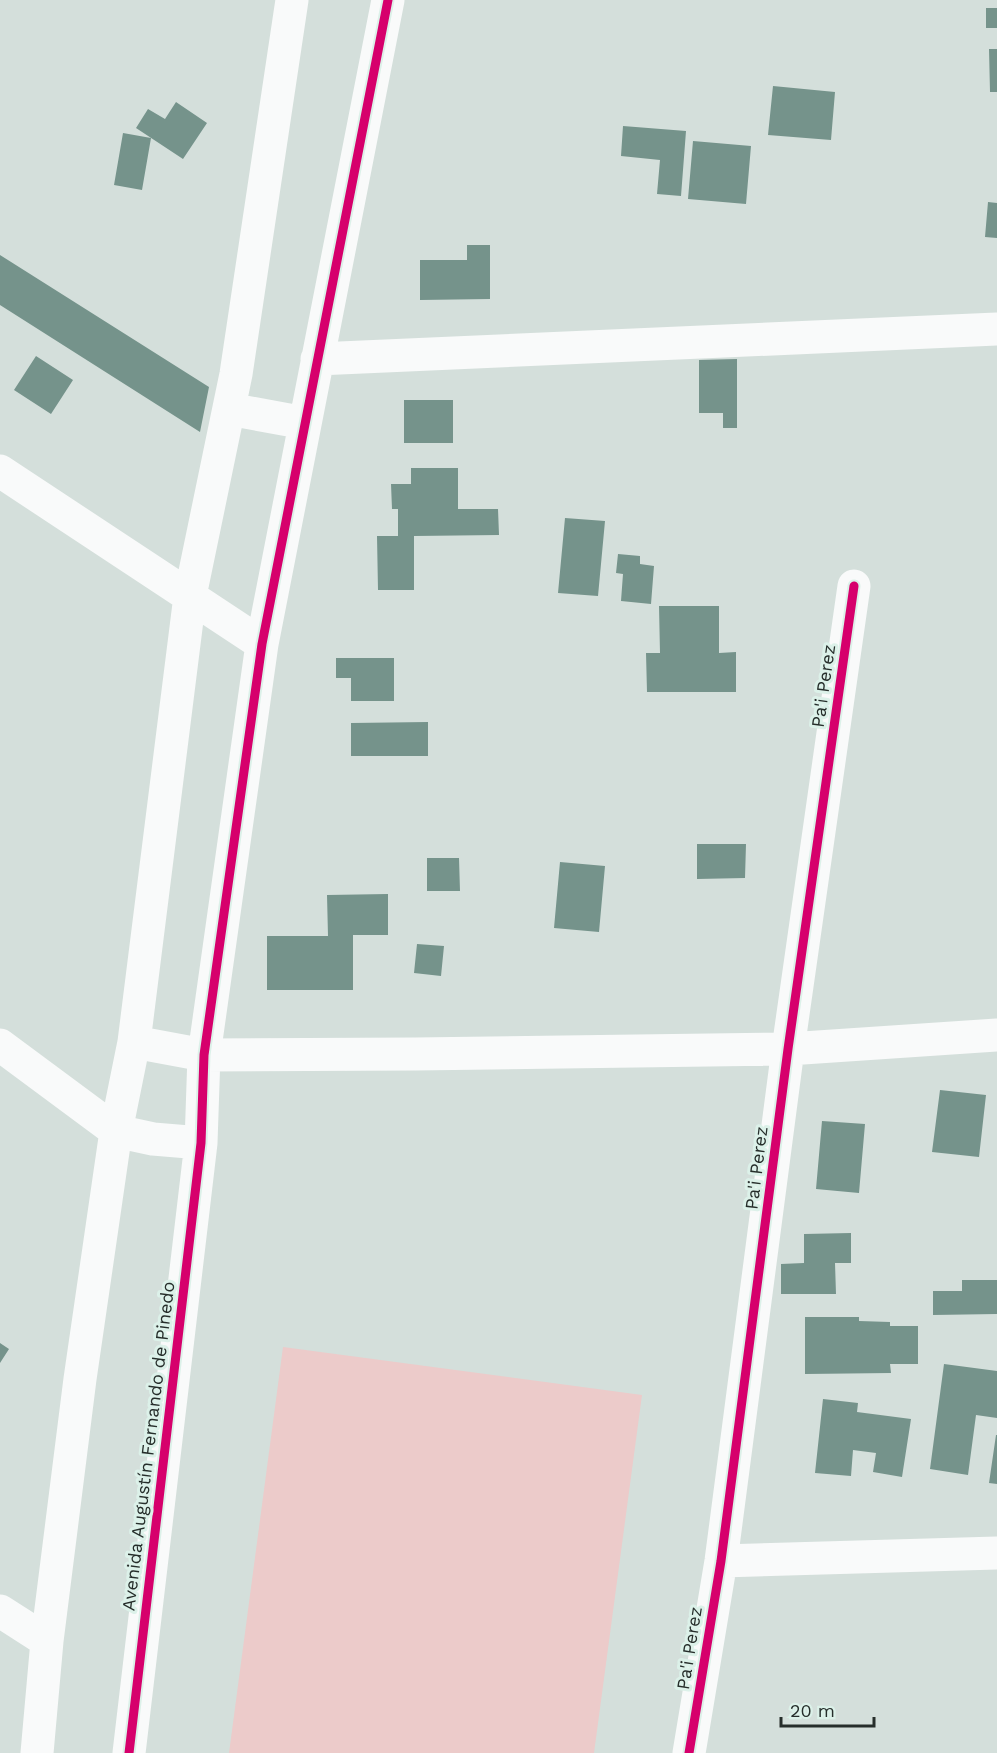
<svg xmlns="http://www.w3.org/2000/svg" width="997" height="1753" viewBox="0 0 997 1753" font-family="'Work Sans',sans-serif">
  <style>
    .green { fill: #eccbca }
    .building { fill: #75938b }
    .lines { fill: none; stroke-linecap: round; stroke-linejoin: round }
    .street { stroke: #f9fafa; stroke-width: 33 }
    .cycleway-casing { stroke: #dcf1e9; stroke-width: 13 }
    .cycleway { stroke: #d6006c; stroke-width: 9 }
    .labels { text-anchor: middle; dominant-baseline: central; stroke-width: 6; stroke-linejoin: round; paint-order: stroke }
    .street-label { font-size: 18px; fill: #262e2b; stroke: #dcf1e9 }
  </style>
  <rect width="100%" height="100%" fill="#d4dfdb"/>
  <path class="green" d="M283 1347 642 1395 594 1753H229Z"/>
  <path class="building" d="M986 8H997V28H986Z
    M989 49H997V92H990Z
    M773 86 835 92 831 140 768 135Z
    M176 102 207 123 183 159 136 128 148 109 165 119Z
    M623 126 686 131 681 196 657 194 660 160 621 156Z
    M123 133 151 138 142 190 114 185Z
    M693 141 751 146 746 204 688 199Z
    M988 202 997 203V238L985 237Z
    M467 245H490V299L420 300V260H467Z
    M0 255 209 387 200 432 0 305Z
    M36 356 73 380 51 414 14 390Z
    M737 359V428H723V413H699V360Z
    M404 400H453V443H404Z
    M411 468H458V509H498L499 535 414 536V590H378L377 536H398V509H392L391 484H411Z
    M565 518 605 521 598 596 558 593Z
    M618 554 640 556V564L654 566 651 604 621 601 623 574 616 573Z
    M659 606H719V653L736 652V692H647L646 653H660Z
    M336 658H394V701H351V678H336Z
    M428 722V756H351V723Z
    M697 844H746L745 878 697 879Z
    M427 858H459L460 891H427Z
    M560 862 605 866 599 932 554 928Z
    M388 894V935H353V990H267V936H328L327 895Z
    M417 944 444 946 441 976 414 973Z
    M940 1090 986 1095 979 1157 932 1152Z
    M822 1121 865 1124 859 1193 816 1189Z
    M851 1233V1263H835L836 1294H781V1264L804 1263V1234Z
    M962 1280H997V1314L933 1315V1291H962Z
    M805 1317H859V1321L890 1322V1326H918V1364H890L891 1373 805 1374Z
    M0 1343 9 1349 0 1363Z
    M944 1364 997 1371V1418L976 1415 968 1475 930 1469Z
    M823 1399 858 1403 857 1412 911 1419 902 1477 873 1472 876 1453 853 1450 851 1476 815 1473Z
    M996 1435H997V1484L989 1483Z"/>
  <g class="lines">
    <path class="street" d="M317 359 997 329
      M229 409 305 423
      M0 471 262 644
      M134 1042 204 1055 415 1054 788 1049 997 1035
      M0 1045 116 1131 153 1139 201 1143
      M721 1561 997 1553
      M0 1611 47 1641
      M37 1753 47 1641 80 1379 116 1131 134 1042 190 596 236 374 292 0
      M129 1753 201 1143 204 1055 262 644 388 0
      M689 1753 721 1561 788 1049 854 586"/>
    <g class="cycleway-casing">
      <path id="cycleway" d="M129 1753 201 1143 204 1055 262 644 388 0
        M689 1753 721 1561 788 1049 854 586"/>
    </g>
    <use href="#cycleway" class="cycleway"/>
  </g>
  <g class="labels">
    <g class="street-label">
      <text transform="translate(823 686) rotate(-82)">Pa'i Perez</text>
      <text transform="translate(756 1168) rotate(-83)">Pa'i Perez</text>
      <text transform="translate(148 1446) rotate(-83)">Avenida Augustín Fernando de Pinedo</text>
      <text transform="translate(689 1648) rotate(-81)">Pa'i Perez</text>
    </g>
  </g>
  <path d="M781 1717v9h93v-9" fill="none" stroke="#262e2b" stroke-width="3"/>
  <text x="790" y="1717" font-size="18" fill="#262e2b" stroke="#dcf1e9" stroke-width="4.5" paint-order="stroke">20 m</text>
</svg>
